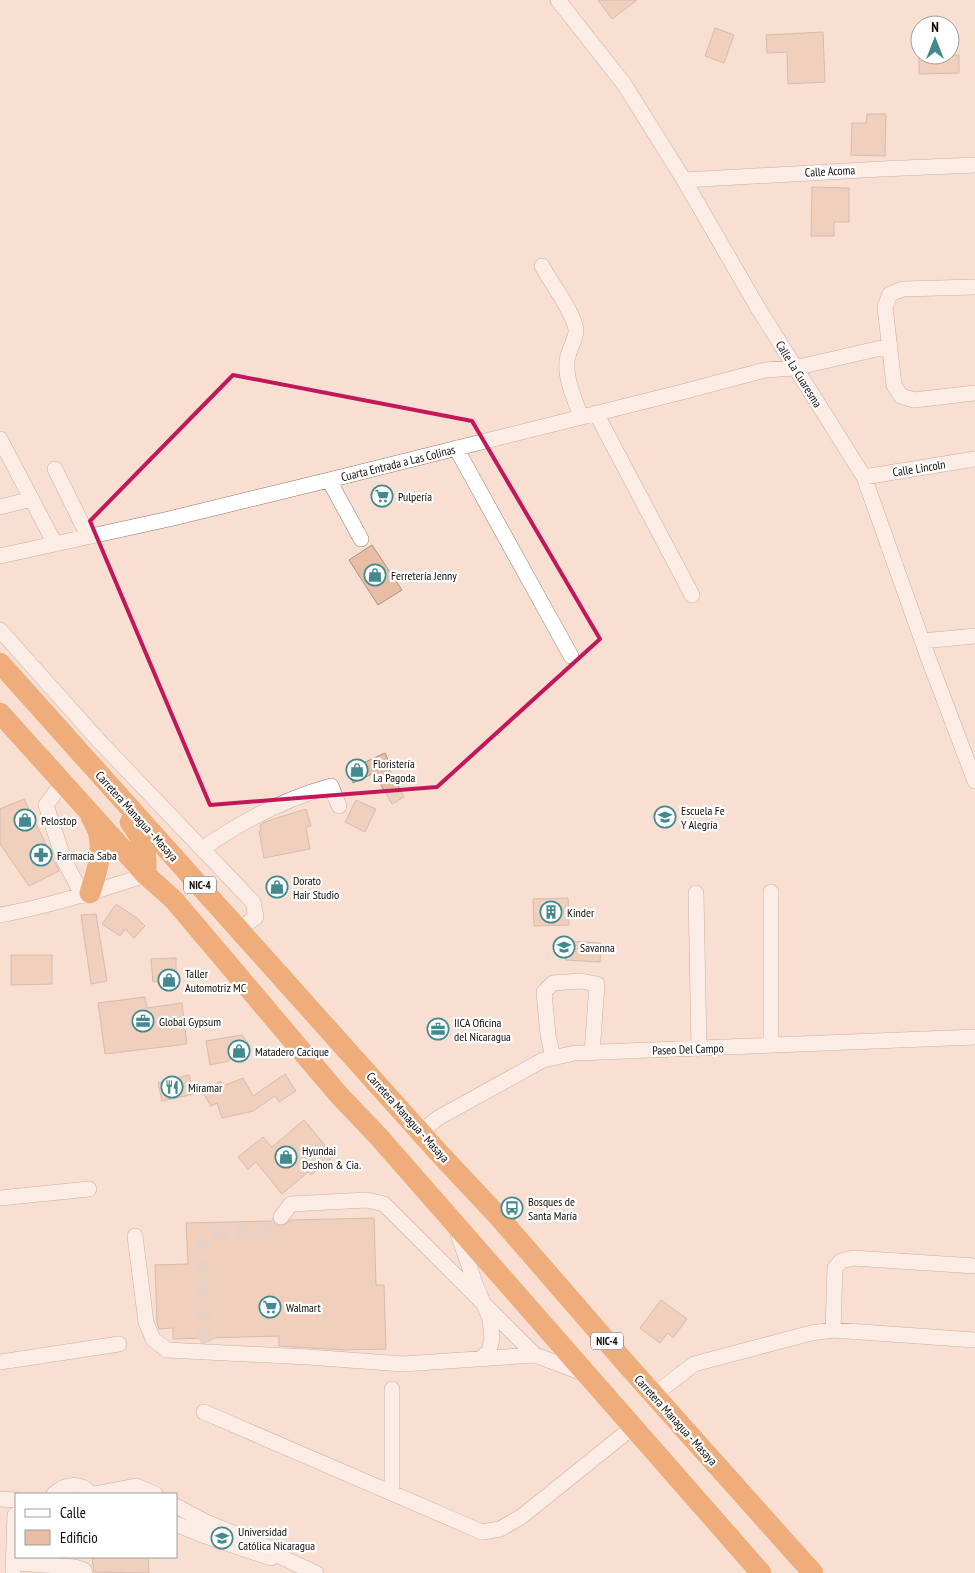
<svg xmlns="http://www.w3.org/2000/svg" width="975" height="1573" viewBox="0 0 975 1573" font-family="'PT Sans Narrow',sans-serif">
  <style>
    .building { fill: #e8bda4; stroke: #a89285 }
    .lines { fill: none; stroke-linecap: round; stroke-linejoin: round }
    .minor-tunnel { stroke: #d5bfb3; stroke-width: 15; stroke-dasharray: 15 8; stroke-linecap: butt }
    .minor-casing { stroke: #8e786c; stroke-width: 16 }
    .highway-casing { stroke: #fff; stroke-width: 22 }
    .minor { stroke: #fff; stroke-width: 15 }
    .highway { stroke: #e47214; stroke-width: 21 }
    .marked { fill: none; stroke: #c2185b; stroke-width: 4; stroke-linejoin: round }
    .labels { text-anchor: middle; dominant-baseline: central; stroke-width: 4.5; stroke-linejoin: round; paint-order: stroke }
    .shield { fill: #fff; stroke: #585451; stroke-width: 1 }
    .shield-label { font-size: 11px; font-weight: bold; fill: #110a06 }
    .street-label { font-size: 12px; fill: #110a06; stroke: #fff }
    .poi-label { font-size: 12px; fill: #110a06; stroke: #fff; text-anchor: start }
  </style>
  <rect width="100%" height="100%" fill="#f8dfd2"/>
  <path class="building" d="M598 0H637L612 19Z
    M715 28 734 35 724 63 705 56Z
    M823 32 825 82 788 84 787 52 767 53 766 35Z
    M919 55H959V73L919 74Z
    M867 114H886L885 156 851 155 852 123H866Z
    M812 187 849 188V222H834V236H811Z
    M372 545 402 590 378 605 349 560Z
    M385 753 391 766 388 767 404 797 392 804 374 773 353 783 348 770Z
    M24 799 59 871 29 886 0 844V809Z
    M356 800 376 809 365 832 345 822Z
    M306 809 311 826 306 827 310 849 264 858 259 831 261 830 260 825 267 821Z
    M568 898 569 925 534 926 533 899Z
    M116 904 137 918 145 926 134 938 125 929 120 936 102 924Z
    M96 914 107 981 91 984 81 915Z
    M566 941 601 943 600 962 565 960Z
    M11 955H52V984L11 985Z
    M176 958V980L153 982 151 959Z
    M145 997 147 1008 182 1003 187 1044 105 1054 98 1003Z
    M242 1035 250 1046 245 1055 229 1059V1061L210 1065 206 1041Z
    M285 1074 296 1091 279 1102 275 1096 253 1111 222 1118 217 1103 211 1106 202 1091 221 1081 223 1086 243 1078 253 1096Z
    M189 1075 194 1094 162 1101 158 1083Z
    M304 1120 334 1156 311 1175 308 1172 282 1194 256 1162 248 1169 238 1157 263 1137 272 1147Z
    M374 1218 376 1285H384L386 1349 343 1350 279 1346V1336L173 1339V1328L159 1329 157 1323 155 1265 188 1264 186 1223 273 1221 276 1225 280 1226 285 1225 290 1220Z
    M661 1300 687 1319 673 1338 668 1333 660 1343 640 1328Z
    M92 1557H148L149 1573 94 1572Z"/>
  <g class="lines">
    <path class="minor-tunnel" d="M209 1342 203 1331 202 1244 211 1233 274 1231 281 1217"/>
    <g class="minor-casing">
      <path id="minor" d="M558 0 624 84 684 180 758 308 864 477 929 660 975 781
        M684 180 881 169 975 165
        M542 266C550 281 576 316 576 331 576 339 568 351 567 361 565 379 575 400 581 417
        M975 287 903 289 890 294 885 307 894 385 901 396 914 400 975 393
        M596 413 692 595
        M0 439 55 544
        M456 448 571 656
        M55 469 88 536
        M864 477 975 459
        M329 480 361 539
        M0 507 32 499
        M0 556 169 519 329 480 686 391 765 370 794 368 890 346
        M0 630 100 742 253 902 256 917 240 929
        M922 641 975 636
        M63 782 46 805 64 860 83 896
        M202 849C242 821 284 799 331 786L339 806
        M771 892V1045
        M696 893 699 1048
        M0 915C50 906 98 891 146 875
        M553 1058 548 1035 544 992 553 983 581 981 597 984 592 1053
        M421 1132 438 1118 543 1060 575 1053 975 1037
        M0 1198 89 1189
        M281 1217 291 1204 367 1200 384 1204 535 1355
        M457 1231 476 1286 490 1319 492 1339 489 1351 480 1359
        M135 1236 146 1322 153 1339 167 1350 308 1357 403 1364 535 1355 583 1373
        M833 1330 835 1268 841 1261 853 1258 975 1266
        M0 1362 119 1344
        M654 1395 694 1364 811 1333 833 1330 975 1340
        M204 1412 482 1532 500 1529 521 1517 633 1427
        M392 1493V1389
        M54 1494C66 1483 80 1482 91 1494
        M94 1494 136 1486 155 1494
        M0 1499 16 1500
        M176 1506 206 1522 272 1549 281 1557 316 1573
        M176 1524 205 1536 271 1558
        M14 1563 75 1567 84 1570 85 1573
        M13 1573 15 1515"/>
    </g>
    <g class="highway-casing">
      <path id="highway" d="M0 663 438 1152 498 1216 629 1367 813 1573
        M0 713 146 875 174 900 338 1094 378 1136 761 1573
        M130 822C146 844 147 849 146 875
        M90 893C96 874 104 852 98 831 96 826 93 821 91 817"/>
    </g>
    <use href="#minor" class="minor"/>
    <use href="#highway" class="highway"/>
  </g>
  <path d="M0 0H975V1573H0ZM233 375 472 421 600 639 437 787 210 805 90 521Z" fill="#f8dfd2" fill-opacity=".55" fill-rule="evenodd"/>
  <path class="marked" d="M233 375 472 421 600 639 437 787 210 805 90 521Z"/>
  <defs>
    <g id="supermarket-ring" transform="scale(1.125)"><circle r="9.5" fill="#fff" stroke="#428a8f" stroke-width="1.5"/><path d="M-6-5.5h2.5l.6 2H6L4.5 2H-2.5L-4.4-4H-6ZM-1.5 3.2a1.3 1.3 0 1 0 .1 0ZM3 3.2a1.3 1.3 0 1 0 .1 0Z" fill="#428a8f"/></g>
    <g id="shop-ring" transform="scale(1.125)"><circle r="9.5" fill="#fff" stroke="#428a8f" stroke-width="1.5"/><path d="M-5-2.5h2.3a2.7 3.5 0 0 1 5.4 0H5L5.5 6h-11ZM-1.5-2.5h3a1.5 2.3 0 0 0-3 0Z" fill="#428a8f"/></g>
    <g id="school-ring" transform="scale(1.125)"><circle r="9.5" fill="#fff" stroke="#428a8f" stroke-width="1.5"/><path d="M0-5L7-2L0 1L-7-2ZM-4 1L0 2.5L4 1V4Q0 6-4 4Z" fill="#428a8f"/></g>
    <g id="pharmacy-ring" transform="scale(1.125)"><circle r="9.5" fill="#fff" stroke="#428a8f" stroke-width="1.5"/><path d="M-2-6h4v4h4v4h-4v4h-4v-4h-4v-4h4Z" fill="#428a8f"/></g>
    <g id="building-ring" transform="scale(1.125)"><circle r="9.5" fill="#fff" stroke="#428a8f" stroke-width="1.5"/><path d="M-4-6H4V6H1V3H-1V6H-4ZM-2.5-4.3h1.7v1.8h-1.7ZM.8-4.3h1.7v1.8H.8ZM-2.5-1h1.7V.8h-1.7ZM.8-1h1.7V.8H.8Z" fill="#428a8f"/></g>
    <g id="office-ring" transform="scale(1.125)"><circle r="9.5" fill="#fff" stroke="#428a8f" stroke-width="1.5"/><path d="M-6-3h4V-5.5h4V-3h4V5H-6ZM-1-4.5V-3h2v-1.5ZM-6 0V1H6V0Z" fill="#428a8f"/></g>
    <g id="restaurant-ring" transform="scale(1.125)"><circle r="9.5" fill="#fff" stroke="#428a8f" stroke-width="1.5"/><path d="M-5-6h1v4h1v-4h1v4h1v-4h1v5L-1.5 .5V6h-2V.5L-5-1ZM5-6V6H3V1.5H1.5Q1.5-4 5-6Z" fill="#428a8f"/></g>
    <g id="bus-ring" transform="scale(1.125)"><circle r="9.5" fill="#fff" stroke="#428a8f" stroke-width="1.5"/><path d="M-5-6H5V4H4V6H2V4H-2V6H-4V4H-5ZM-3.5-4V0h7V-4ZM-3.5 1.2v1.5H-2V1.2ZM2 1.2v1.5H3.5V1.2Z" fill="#428a8f"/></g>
    <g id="university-ring" transform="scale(1.125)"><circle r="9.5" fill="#fff" stroke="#428a8f" stroke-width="1.5"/><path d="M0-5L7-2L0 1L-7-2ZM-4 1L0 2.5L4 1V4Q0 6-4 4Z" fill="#428a8f"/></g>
  </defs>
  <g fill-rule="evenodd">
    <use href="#supermarket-ring" x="382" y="496"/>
    <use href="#shop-ring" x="375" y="575"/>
    <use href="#shop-ring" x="357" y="770"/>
    <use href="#school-ring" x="665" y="817"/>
    <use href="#shop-ring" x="25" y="820"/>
    <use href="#pharmacy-ring" x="41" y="855"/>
    <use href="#shop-ring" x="277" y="887"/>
    <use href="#building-ring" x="551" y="912"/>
    <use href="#school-ring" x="564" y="947"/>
    <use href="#shop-ring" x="169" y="980"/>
    <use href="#office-ring" x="143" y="1021"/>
    <use href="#office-ring" x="438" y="1029"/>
    <use href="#shop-ring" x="239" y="1051"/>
    <use href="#restaurant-ring" x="172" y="1087"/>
    <use href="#shop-ring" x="286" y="1157"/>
    <use href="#bus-ring" x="512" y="1208"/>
    <use href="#supermarket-ring" x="270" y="1307"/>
    <use href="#university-ring" x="222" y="1538"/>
  </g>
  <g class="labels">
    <g class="shield">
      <rect x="184" y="876.5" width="32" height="17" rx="4"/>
      <rect x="591" y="1332.5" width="32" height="17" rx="4"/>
    </g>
    <g class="shield-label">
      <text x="200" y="885">NIC-4</text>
      <text x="607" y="1341">NIC-4</text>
    </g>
    <g class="street-label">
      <text transform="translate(830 171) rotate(-3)">Calle Acoma</text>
      <text transform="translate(799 374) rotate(58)">Calle La Cuaresma</text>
      <text transform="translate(398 463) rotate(-14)">Cuarta Entrada a Las Colinas</text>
      <text transform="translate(919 468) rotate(-9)">Calle Lincoln</text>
      <text transform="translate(137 816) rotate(48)">Carretera Managua - Masaya</text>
      <text transform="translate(688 1049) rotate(-2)">Paseo Del Campo</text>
      <text transform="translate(408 1117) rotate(48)">Carretera Managua - Masaya</text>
      <text transform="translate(676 1420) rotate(48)">Carretera Managua - Masaya</text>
    </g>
    <g class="poi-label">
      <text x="398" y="496">Pulpería</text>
      <text x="391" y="575">Ferretería Jenny</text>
      <text x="373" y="763">Floristería<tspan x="373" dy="14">La Pagoda</tspan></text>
      <text x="681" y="810">Escuela Fe<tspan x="681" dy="14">Y Alegría</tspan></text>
      <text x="41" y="820">Pelostop</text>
      <text x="57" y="855">Farmacia Saba</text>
      <text x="293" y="880">Dorato<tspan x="293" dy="14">Hair Studio</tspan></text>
      <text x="567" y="912">Kinder</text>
      <text x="580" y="947">Savanna</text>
      <text x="185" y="973">Taller<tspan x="185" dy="14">Automotriz MC</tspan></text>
      <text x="159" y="1021">Global Gypsum</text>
      <text x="454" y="1022">IICA Oficina<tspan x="454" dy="14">del Nicaragua</tspan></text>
      <text x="255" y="1051">Matadero Cacique</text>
      <text x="188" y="1087">Miramar</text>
      <text x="302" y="1150">Hyundai<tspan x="302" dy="14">Deshon &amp; Cia.</tspan></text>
      <text x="528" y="1201">Bosques de<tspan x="528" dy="14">Santa María</tspan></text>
      <text x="286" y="1307">Walmart</text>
      <text x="238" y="1531">Universidad<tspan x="238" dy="14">Católica Nicaragua</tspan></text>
    </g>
  </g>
  <rect x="15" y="1493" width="162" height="65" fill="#ffffff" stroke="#a09d9b"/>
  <rect x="25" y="1509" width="25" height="8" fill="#ffffff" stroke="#a09d9b"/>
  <text x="60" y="1518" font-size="15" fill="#110a06">Calle</text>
  <rect x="25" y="1530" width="25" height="15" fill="#e8bda4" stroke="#a09d9b"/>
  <text x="60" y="1543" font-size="15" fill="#110a06">Edificio</text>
  <g transform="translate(935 40)"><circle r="24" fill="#ffffff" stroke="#a09d9b"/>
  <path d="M0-4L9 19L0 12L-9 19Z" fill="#428a8f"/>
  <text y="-8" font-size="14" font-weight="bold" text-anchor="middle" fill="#110a06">N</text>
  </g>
</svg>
